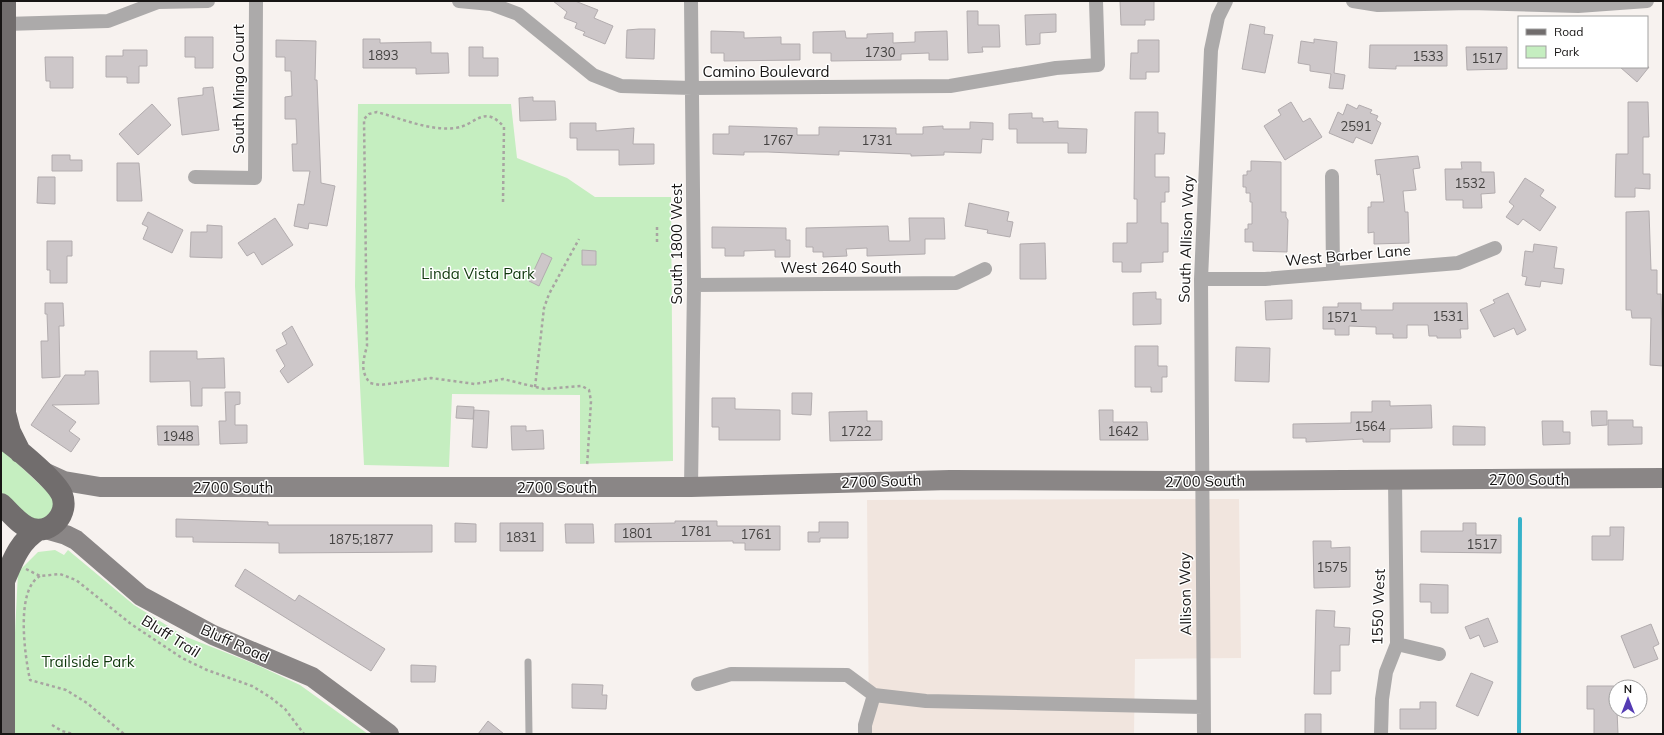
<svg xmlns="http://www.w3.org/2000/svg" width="1664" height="735" viewBox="0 0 1664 735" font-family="Mulish,sans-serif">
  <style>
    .built { fill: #f1e5de }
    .green { fill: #c5eec0 }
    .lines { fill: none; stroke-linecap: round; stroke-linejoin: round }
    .stream { stroke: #36b2c9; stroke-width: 4 }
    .building { fill: #cdc7c9; stroke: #b2acae }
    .path { stroke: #a8a4a1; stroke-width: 2.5; stroke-dasharray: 3 3; stroke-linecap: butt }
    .lane { stroke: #acaaaa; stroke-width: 7 }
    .street { stroke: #acaaaa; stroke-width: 14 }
    .secondary { stroke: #8a8686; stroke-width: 20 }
    .primary { stroke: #716d6d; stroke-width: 22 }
    .labels { text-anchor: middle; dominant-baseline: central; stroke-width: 3; stroke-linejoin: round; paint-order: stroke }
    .number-label { font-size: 13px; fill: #444241 }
    .street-label { font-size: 15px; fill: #171514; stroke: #fff }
    .park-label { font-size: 15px; fill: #0f370c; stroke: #fff }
  </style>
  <rect width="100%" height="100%" fill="#f7f2ef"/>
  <path class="built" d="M1239 499 1241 658 1135 659 1134 734H869L867 500Z"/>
  <path class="green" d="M358 104H511L517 158 567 178 595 197H671L673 461 580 464V395L452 394 449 467 364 465 355 286Z
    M1 448 53 497V512L41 521 27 517 1 492Z
    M55 550 64 555 68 550 134 605 184 636 257 665 300 685 368 734H10L18 572 38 552Z"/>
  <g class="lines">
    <path class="stream" d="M1519 734 1520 519"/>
  </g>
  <path class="building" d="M553 1H575L598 10 594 18 613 26 605 44 583 35 585 32 575 28 577 23 564 18 567 12Z
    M1120 1H1154V20H1145V25H1121Z
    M967 11H978V25H999L1000 47H982L983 52 968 53Z
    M1056 14V32L1040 33V44L1026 45 1025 15Z
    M1250 24 1265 27 1264 34 1273 35 1265 73 1242 69Z
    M639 29H655L654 59 626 58 627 30Z
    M711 31 744 32V38L781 37V44H800V60L724 61V53H711Z
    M845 31 846 38H867V34L893 33V43L915 42V32L947 31 948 60H929V53L901 54V60L831 61V53H813V32Z
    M185 37H213V68H195V57H185Z
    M363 39H380V43L431 42V53H448L449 73 416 74V68H363Z
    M1314 39 1337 42 1334 73 1345 75 1343 89 1329 88 1331 74 1310 71V65L1298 63 1301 41 1314 43Z
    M276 40 316 41 315 80H317L321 183 335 186 327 226 309 223 308 229 294 226 298 204 304 205 310 171H293L292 144H297L296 119H285V97L292 96 291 71H285V57H276Z
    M1138 40H1159V72H1146V79H1130L1131 53H1138Z
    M1370 45H1447V66H1396V69L1369 68Z
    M469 47H483V58H498V76H469Z
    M1466 47H1507V69L1467 70Z
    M123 50H147V66H139V83H127V77H106V56H123Z
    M45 57H73V88H50V81H46Z
    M1620 67H1649L1637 82Z
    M213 87 219 130 182 135 178 98 203 95V88Z
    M533 97V101H555L556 120 520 121 519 98Z
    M1291 102 1303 122 1310 118 1322 137 1285 160 1264 126 1281 115 1278 110Z
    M1628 102H1648L1649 137H1643V174H1650V189L1635 188V197H1615L1616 154H1628Z
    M152 104 171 125 138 155 119 134Z
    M1347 104 1357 109 1359 105 1372 110 1370 113 1378 116 1376 120 1381 123 1372 144 1356 137 1353 143 1329 133 1338 112 1343 115Z
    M1135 112H1158V133H1165L1164 154H1155V177H1169V192H1165V202H1161V223H1168V252H1163V262L1141 263V272H1122V262H1113V243H1127V223H1137V199H1134Z
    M1032 113V118H1043V122L1058 121V128L1087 129 1086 153H1068V143H1017V129H1009V114Z
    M970 122 993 123V140L982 139 981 153 944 152V155L911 156V154L839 151V155L768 152H744V155L713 154V134H729V126L797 128V135H819V127L896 128V134H923V127L943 126V129H970Z
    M570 123H596V131L634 128 633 144H654V164L619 165V150H577V138H570Z
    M52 155H70V160H82V171H52Z
    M1418 156 1420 168 1413 169 1416 190 1403 191 1405 212H1408L1409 243 1374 244V232L1368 233V207H1371V202H1384L1380 174 1377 175 1375 160Z
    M1251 161 1281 162V212H1286V217L1288 220 1287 252 1253 251V242H1245V229H1248V224H1252V202H1250V193H1246V187H1243V175H1247V171H1251Z
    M1461 162H1481V172H1494L1495 193 1481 194 1482 208H1463V200H1446L1445 169H1462Z
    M117 163H139L142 201H117Z
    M38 177H55V204L37 203Z
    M1525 178 1544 190 1540 196 1556 207 1540 231 1523 219 1518 225 1506 217 1514 206 1509 202Z
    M969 203 1009 212 1007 221 1013 222 1010 237 987 233 988 230 965 226Z
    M1649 211 1651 270H1657V294H1661L1663 366 1650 365 1651 318H1632L1631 310H1626V212Z
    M148 212 183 230 172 253 143 239 148 227 142 224Z
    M275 218 293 245 262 265 254 252 247 256 238 243Z
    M909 218H944L945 239H925V254L867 256V248L846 249 847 256 823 257V252H813V247H806V228L888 226 889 241H910Z
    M207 225 222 226V258L190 257 191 232H207Z
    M712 227 786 228V240H790V257H775V250L744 251V256H725V248H712Z
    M47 241H72V256H67V283H50V270H47Z
    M1045 243 1046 279H1020V244Z
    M1534 244 1557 247 1554 268 1564 269 1562 284 1541 281 1540 287 1525 285 1527 277 1522 276 1525 251 1533 252Z
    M582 250 596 251V265H582Z
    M542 253 552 258 539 286 529 281Z
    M1156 292V299H1161V324L1133 325V293Z
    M1508 293 1526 330 1517 335 1514 328 1494 337 1480 310 1495 303 1493 300Z
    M1292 300V319L1266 320 1265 301Z
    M45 303H63L64 326H59L60 377 42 378 41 341H48L47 314H45Z
    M1338 303H1361V310H1393V303H1467L1468 329H1460L1461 338H1437V336H1429L1428 325H1407V338H1393V334H1376V327L1349 326V335H1335V329H1323V307H1338Z
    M292 326 313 365 288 383 280 371 285 366 276 350 287 344 282 333Z
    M1135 346H1158V366H1167V377H1162V392H1151V387H1135Z
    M1236 347 1270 348 1269 382 1235 381Z
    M150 351H197V359L224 358 225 388H202V406H191L190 381 150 382Z
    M85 371H98L99 404 52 405 76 422 69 431 80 439 71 452 31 425 65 375H85Z
    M225 392H240V404L235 405V425H247V443L220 444 219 421H226Z
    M792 393H812L811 415 792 414Z
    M712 398H735V409L780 410V440H719V427H712Z
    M1372 401H1390V406L1431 405 1432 428 1390 429V442H1363V439L1306 442V438H1293V424L1351 423V412H1372Z
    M457 406 474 407 473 419 456 418Z
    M474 410 489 411 487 448 472 447Z
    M1099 410H1113V422H1147L1148 440H1100Z
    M867 411V421H882V440L830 441 829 412Z
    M1591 411H1607V425L1592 426Z
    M1608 420H1633V427H1642V444L1608 445Z
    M1542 421H1563V432H1570V444L1543 445Z
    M157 426H198L199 445H158Z
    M511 426H526V431L543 430 544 449 512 450Z
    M1453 426 1485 427V445H1453Z
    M176 519 268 522V525H432V552L279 553V543L193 542V537H176Z
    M675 521H717V526H780V550H745V543H733V541L615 542V524L675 523Z
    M819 522H848V538H820V542H808V532H819Z
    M455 523 476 524V542H455Z
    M500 523H543V551H500Z
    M1463 523H1476V535H1501V553L1421 552V531H1463Z
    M565 524H593L594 543H566Z
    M1610 527H1624L1623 560H1592V536H1610Z
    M1313 541H1331V548L1350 547V587L1314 588Z
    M245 569 295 601 299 595 385 649 371 671 235 586Z
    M1420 584 1448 585V613H1431V602H1420Z
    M1316 610 1335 611 1334 627 1350 628 1349 645H1340V671H1331V694H1314Z
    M1488 618 1498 642 1484 647 1479 635 1470 639 1465 627Z
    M1651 624 1659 644 1653 647 1658 659 1634 668 1621 636Z
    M411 665 436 666 435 682H411Z
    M1471 673 1493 682 1478 716 1456 706Z
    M572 684 603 685 602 695H607L606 709 572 708Z
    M1587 686H1616L1618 734H1594V709H1587Z
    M1420 702H1436V729H1400V709H1420Z
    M1305 714H1321V734H1305Z
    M488 721 504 734H478Z"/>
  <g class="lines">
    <path class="path" d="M503 202 504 127C483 103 476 126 455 128 429 131 403 119 377 112L369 114 364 119 367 346C363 361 360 371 370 383L380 385 431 378 475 384 503 379 544 389 582 386 589 390 591 401 587 467
      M657 242V224
      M535 387 544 308 549 294 579 239
      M26 569 40 576 60 574 76 580 131 624 182 658 207 670 252 686 270 697 285 709 304 734
      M40 576C15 590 25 656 30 680L66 690 87 703 124 734
      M52 725 62 731 73 734"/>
    <path class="lane" d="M528 662 529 734"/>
    <path class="street" d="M459 1 491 4 518 14 593 75 621 86 692 88 950 86 1056 68 1098 65 1096 1
      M691 1 694 285 691 487
      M1353 1 1378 5 1470 3 1578 6 1647 1
      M5 24 108 21 158 2 208 1
      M1332 176 1333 272
      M195 177 255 178 256 1
      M1201 279H1265L1458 263 1495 248
      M694 285 956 283 985 269
      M1397 644 1439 654
      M698 684 731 674 847 675 874 695 926 701 1203 707
      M865 734V725L874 695
      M1204 734 1201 279 1211 50 1218 17 1226 1
      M1381 734 1382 699 1386 672 1397 644 1395 480"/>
    <path class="secondary" d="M42 471 64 481 100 487H691L950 480 1181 481 1663 478
      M45 529 66 535 76 540 141 596 213 635 312 677 389 734"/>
    <path class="primary" d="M5 1V413L10 432 20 452
      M1 504C10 512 20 526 32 529 52 534 69 513 62 495 56 481 21 452 9 443
      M1 572 4 581V734
      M4 581C13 560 19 542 38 530"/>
  </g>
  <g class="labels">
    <g class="number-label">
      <text x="880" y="52">1730</text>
      <text x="383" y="55">1893</text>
      <text x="1428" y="56">1533</text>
      <text x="1487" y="58">1517</text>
      <text x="1356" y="126">2591</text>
      <text x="778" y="140">1767</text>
      <text x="877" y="140">1731</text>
      <text x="1470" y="183">1532</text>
      <text x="1448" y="316">1531</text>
      <text x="1342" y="317">1571</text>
      <text x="1370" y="426">1564</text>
      <text x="856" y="431">1722</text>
      <text x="1123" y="431">1642</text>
      <text x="178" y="436">1948</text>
      <text x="696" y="531">1781</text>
      <text x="637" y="533">1801</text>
      <text x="756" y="534">1761</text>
      <text x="521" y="537">1831</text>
      <text x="361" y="539">1875;1877</text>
      <text x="1482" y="544">1517</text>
      <text x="1332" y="567">1575</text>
    </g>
    <g class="street-label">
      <text x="766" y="71">Camino Boulevard</text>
      <text transform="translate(238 89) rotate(-90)">South Mingo Court</text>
      <text transform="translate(1186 239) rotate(-88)">South Allison Way</text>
      <text transform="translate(676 244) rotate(-90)">South 1800 West</text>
      <text transform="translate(1348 255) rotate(-5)">West Barber Lane</text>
      <text x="841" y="267">West 2640 South</text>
      <text x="1529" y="479">2700 South</text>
      <text transform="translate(881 481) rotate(-2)">2700 South</text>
      <text transform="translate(1205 481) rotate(-1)">2700 South</text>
      <text x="233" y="487">2700 South</text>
      <text x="557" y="487">2700 South</text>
      <text transform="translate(1185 594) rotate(-91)">Allison Way</text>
      <text transform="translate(1378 607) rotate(-88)">1550 West</text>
      <text transform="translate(171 636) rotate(32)">Bluff Trail</text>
      <text transform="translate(235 643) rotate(24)">Bluff Road</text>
    </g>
    <g class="park-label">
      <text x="478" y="273">Linda Vista Park</text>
      <text x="88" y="661">Trailside Park</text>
    </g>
  </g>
  <rect width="1664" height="735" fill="none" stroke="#171514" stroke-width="4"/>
  <rect x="1518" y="16" width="130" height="52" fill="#ffffff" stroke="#a2a1a1"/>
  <rect x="1526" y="29" width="20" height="6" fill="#716d6d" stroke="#a2a1a1"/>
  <text x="1554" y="36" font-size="12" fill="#171514">Road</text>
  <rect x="1526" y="46" width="20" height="12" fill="#c5eec0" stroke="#a2a1a1"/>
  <text x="1554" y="56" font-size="12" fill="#171514">Park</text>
  <g transform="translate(1628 699)"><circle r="19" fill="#ffffff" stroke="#a2a1a1"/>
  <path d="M0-3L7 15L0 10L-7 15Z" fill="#543bb3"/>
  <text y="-6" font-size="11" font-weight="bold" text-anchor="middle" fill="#171514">N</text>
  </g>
</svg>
